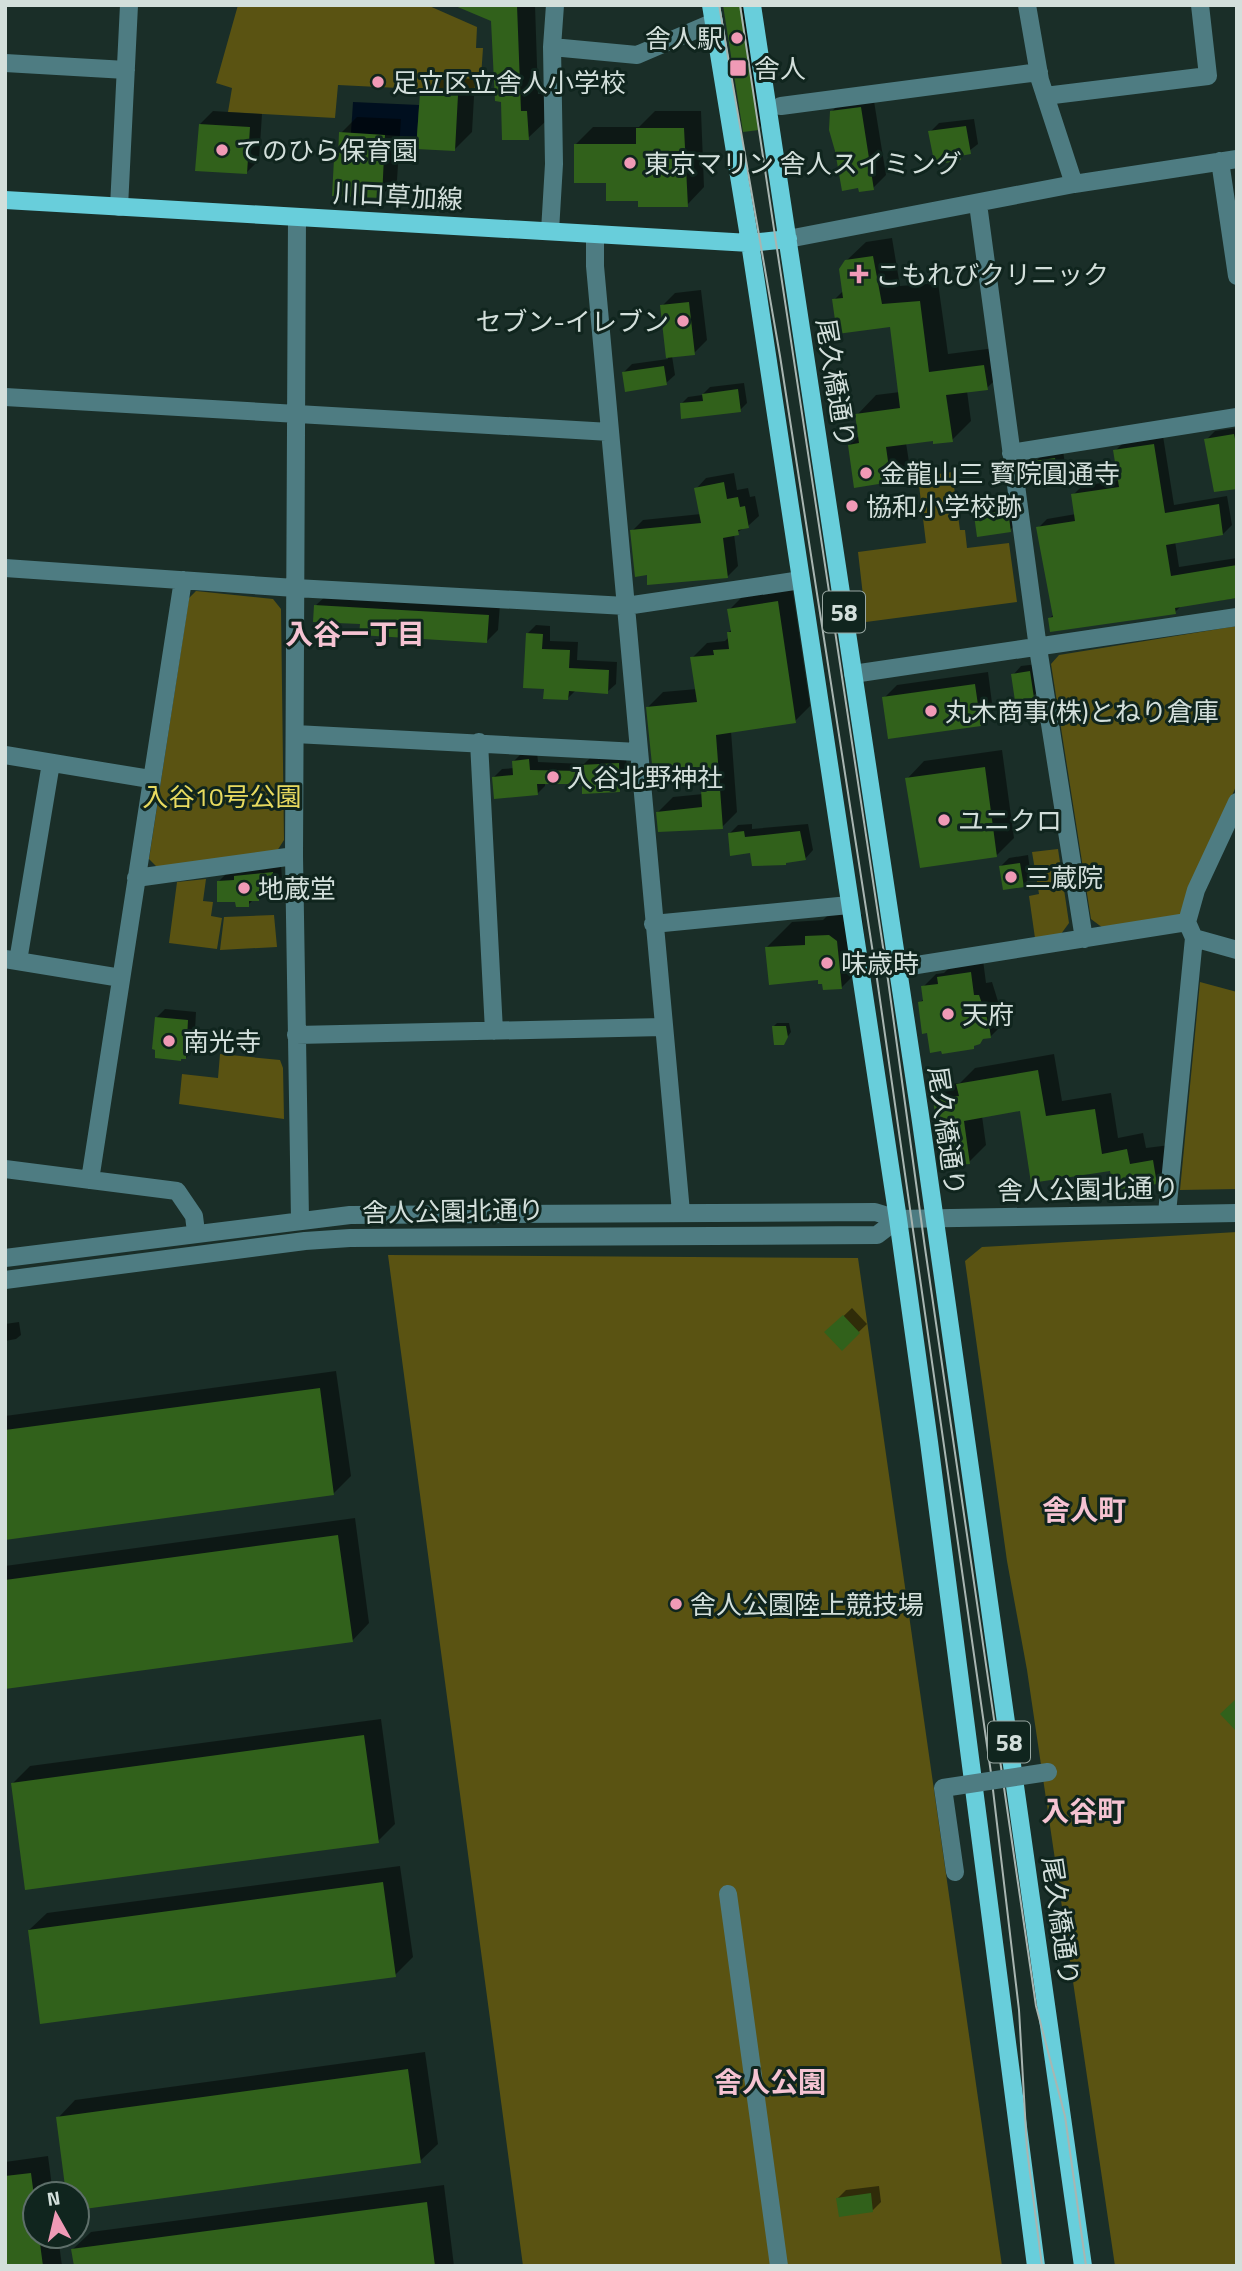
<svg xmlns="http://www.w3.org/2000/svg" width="1242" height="2271" viewBox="0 0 1242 2271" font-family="'Titillium Web','Noto Sans JP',sans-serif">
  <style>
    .green { fill: #5a5312 }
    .water { fill: #000f1f }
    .shadow { fill: #0007 }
    .building { fill: #31611b }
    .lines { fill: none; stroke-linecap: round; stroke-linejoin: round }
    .minor { stroke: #4e7c82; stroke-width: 18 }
    .major { stroke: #68cedb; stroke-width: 18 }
    .tram { stroke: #a8b5b1; stroke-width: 2 }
    .minor-bridge { stroke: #4e7c82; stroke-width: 18 }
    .poi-dot { fill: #f09ab6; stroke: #10251e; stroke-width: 2.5 }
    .labels { text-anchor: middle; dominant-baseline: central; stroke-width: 6; stroke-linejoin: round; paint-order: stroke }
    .shield { fill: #10251e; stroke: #98a7a2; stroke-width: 2 }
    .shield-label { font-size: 24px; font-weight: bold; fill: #d3dfdb }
    .poi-label { font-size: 26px; fill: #d3dfdb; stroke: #10251e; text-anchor: start }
    .street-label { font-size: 26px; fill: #d3dfdb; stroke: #10251e }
    .park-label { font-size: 26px; fill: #e8da5f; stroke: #10251e }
    .neighbourhood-label { font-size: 28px; font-weight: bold; fill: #f5c3d2; stroke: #10251e }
  </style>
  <rect width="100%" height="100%" fill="#1a2e28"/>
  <path class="green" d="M238 5H427L477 27 476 48H483L480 92 338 85 335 118 228 112 232 88 216 83Z
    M952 472 960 530H965L967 548 1009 543 1017 602 866 622 858 552 926 543 918 477Z
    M196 591 273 599 281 609 284 840 277 851 159 869 149 859 189 598Z
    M1237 626V784L1180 916 1103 928 1091 919 1051 664 1059 655Z
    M1058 849 1069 923 1061 934 1035 938 1029 896 1039 894 1032 852Z
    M206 879 203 901 213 902 211 916 222 918 217 949 169 943 177 882Z
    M274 915 277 947 220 950 224 917Z
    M1200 982 1237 992V1189L1180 1190Z
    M220 1054 280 1060 283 1068 284 1119 179 1104 182 1074 218 1078Z
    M1237 1232V2266H1115L1027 1670 1007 1561 965 1261 982 1247Z
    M388 1255 858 1258 1002 2266H523Z"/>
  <path class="water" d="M353 102 419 105 417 137 351 133Z"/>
  <path class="shadow" d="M457 5H535L538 94H544L546 121 528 138 503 100 493 20Z
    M724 5H756L772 115 759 128Z
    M439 77 475 79 472 132 455 149 422 94Z
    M873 95 886 175 873 188 831 112 845 99Z
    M213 111 262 114 259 160 246 173 200 124Z
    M655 111H701L704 187 687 205 640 199 608 181 576 144 593 127H639Z
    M357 117 401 119 397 180 381 196 336 160 340 156 341 133Z
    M974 119 978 144 960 158 930 132 939 123Z
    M892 238 900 286 938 283 948 354 1003 347 1006 369 987 388 967 391 971 421 952 440 934 439 906 443 909 462 890 481 849 445 860 435 857 415 876 395 900 392 892 325 834 300 844 290 846 261 866 242Z
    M701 290 707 340 694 353 672 356 675 375 666 383 624 372 632 364 668 359 662 306 675 293Z
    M744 383 747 403 740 410 681 404 688 397 702 395 710 387Z
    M1237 428V487L1206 440 1215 431Z
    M1163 436 1174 505 1227 496 1232 525 1223 534 1175 541 1179 567 1237 558V598L1181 606 1175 612 1050 618 1054 614 1038 528 1047 519 1076 514 1073 495 1082 486 1120 480 1115 451 1124 442Z
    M1063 450 1065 465 1057 473 1036 461 1044 453Z
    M734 473 737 490 748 488 750 497 755 496 759 516 748 526 734 534 738 566 728 576 648 573 632 531 643 520 701 514 696 489 706 478Z
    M1016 502 1018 522 1010 530 975 516 984 508Z
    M792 587 810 706 795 721 731 731 737 812 722 827 658 812 673 797 703 794 701 769 648 707 663 692 697 689 692 658 707 643 725 641 729 637 728 633 732 629 729 610 744 595Z
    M328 594 500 604 498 630 487 641 362 623 316 605Z
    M536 625 550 626V641L578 642 577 660 617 662 616 684 607 692 576 690 567 699 527 634Z
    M1038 664 1042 688 1033 696 1013 675 1021 666Z
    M988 672 993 711 980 724 884 698 897 685Z
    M1002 750 1014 838 997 855 907 779 924 761Z
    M537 752 538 762 584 764 590 758 626 756 628 782 620 790 583 783 545 782V786L537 794 494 777 502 769 515 768 514 761 522 753Z
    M752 824V829L808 824 813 850 805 859 752 852 729 834 738 825Z
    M1028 855 1031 877 1023 885 1001 866 1009 858Z
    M281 864 282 879 273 887H267V891L259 899H254L248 905 237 900 218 882 227 873H240L245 868Z
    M832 911H858L862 915 867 962 841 988 819 978 766 948 792 922 823 920Z
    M983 960 986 983 992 982 1001 1011 1003 1024 990 1037H984L973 1047 928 1031 919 1003 925 998 923 987 936 974 944 973 952 965Z
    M165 1009 196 1012 194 1049 186 1058 156 1018Z
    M777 1023H789L791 1032 783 1043 773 1027Z
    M1054 1054 1062 1101 1111 1093 1118 1138 1143 1133 1146 1148 1170 1145 1173 1166 1156 1183 1112 1169 1022 1109 982 1116 986 1145 969 1162 952 1121 935 1100 951 1084 960 1083 975 1068Z
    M852 1308 867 1324 842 1348 827 1332Z
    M19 1322 21 1335 16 1339 5 1341V1324Z
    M336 1371 351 1476 333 1494 5 1538V1416Z
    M355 1518 369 1623 352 1641 5 1687V1566Z
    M381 1719 395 1824 378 1841 13 1783 30 1766Z
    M400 1866 413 1957 395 1975 29 1930 47 1913Z
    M425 2052 438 2144 420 2161 77 2208V2194H68L58 2118 75 2100Z
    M48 2156 53 2194H35V2236H58L62 2266H5V2162Z
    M444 2185 454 2266H76L73 2249 91 2232Z
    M879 2186 881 2202 873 2210 838 2198 846 2190Z"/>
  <path class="building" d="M453 5H517L521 111H527L529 140H502L501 102 495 101 491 21Z
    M723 5H741L759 130 743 132Z
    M420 93 458 95 455 151 416 149Z
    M861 107 874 190 859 192 858 188 842 191 835 151 829 130 830 111Z
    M199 124 250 127 247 174 195 171Z
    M966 126 971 154 960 156 961 160 945 163 944 159 934 161 928 131Z
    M636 128H684L688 207H638V201H606V183H574V144H636Z
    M339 132 385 135 382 198 332 196 334 159H338Z
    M873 256 882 304 920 301 929 372 984 365 988 390 946 395 953 442 933 444V441L886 447 891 482 854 488 848 445 859 443 855 414 900 408 890 327 837 334 832 299 843 298 839 269 845 260Z
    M689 302 695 355 666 358 660 305Z
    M664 366 667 385 625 392 622 372Z
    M738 389 741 412 681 419 680 403 703 401 702 394Z
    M1234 434 1237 449V489L1214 492 1204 439Z
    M1154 444 1165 513 1219 504 1223 535 1166 545 1171 576 1237 565V598L1175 608 1176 614 1050 632 1048 618 1053 617 1036 527 1075 521 1071 494 1119 487 1113 450Z
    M1055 458 1058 475 1037 479 1034 461Z
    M724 482 727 499 738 497 740 507 745 506 749 528 738 530 739 535 723 538 728 578 647 585V575L635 577 630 530 701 523 694 488Z
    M1008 510 1011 532 977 537 974 515Z
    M778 601 796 723 716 735 723 829 658 832 656 812 702 807 700 771 653 774 646 707 697 702 690 657 714 655 713 650 729 649 727 632H731L727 609Z
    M314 605 489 615 487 643 359 635 360 624 313 622Z
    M526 633 543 634 542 649 570 650 569 668 609 670 608 694 569 691 568 700 543 699 544 689 523 688Z
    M1030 671 1034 698 1015 701 1011 674Z
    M975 684 981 726 888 739 882 697Z
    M529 759 530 770 581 771 580 765 619 763 620 792 582 794V784H537L538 795 494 799 492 777 513 775 512 761Z
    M985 767 997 857 920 868 905 778Z
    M744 831 745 837 800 831 806 860 786 863V865L752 866 750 853 730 856 728 833Z
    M1020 863 1024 887 1003 890 999 866Z
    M273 872 274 889H259V901H249V907H236L235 902H217V881L234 880V876Z
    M805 936 829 935 837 941 842 989 823 990 822 984H818V980L769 985 765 947 805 945Z
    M971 972 974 995H979L989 1024 991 1038 983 1039 980 1044 974 1046V1049L942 1054 941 1051 930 1053 927 1033 922 1034 918 1002 923 1001 921 986 938 984 937 977Z
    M155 1017 188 1020 186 1059H181V1061L155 1058V1050L152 1049Z
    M772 1026H786L788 1037 784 1045H774Z
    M1038 1070 1046 1116 1095 1109 1102 1154 1127 1149 1130 1164 1153 1160 1157 1184 1114 1190 1110 1171 1031 1183 1020 1111 964 1121 970 1164 958 1165 950 1124 937 1126 933 1100 959 1096 956 1084Z
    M843 1315 860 1333 842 1351 824 1332Z
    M320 1388 334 1495 5 1540V1430Z
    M338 1535 353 1642 5 1689V1580Z
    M1237 1698V1732L1220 1714Z
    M364 1735 379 1843 25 1890 11 1783Z
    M383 1882 396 1977 40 2024 28 1930Z
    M408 2069 421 2163 77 2210V2194H66L56 2117Z
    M31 2173 35 2204V2236H39L43 2266H5V2176Z
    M871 2193 873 2212 839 2217 836 2198Z
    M427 2202 435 2266H74L71 2249Z"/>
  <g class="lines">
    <path class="minor" d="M1027 5 1040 80 1074 184
      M552 47 637 55 714 22
      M5 63 126 70
      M1045 96 1208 76 1200 5
      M781 106 1039 72
      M1220 161 1237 276
      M978 204 1038 648 1084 939
      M119 207 129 5
      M297 217 294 856 300 1220
      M550 231 554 164 552 47 555 5
      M595 234V266L681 1212
      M788 239 1074 184 1237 159
      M5 397 610 432
      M1011 453 1237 417
      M5 568 295 588 626 606 801 580
      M853 674 1237 617
      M295 734 638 752
      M479 742 494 1031
      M5 755 150 779
      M136 878 294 856
      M653 924 849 905
      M1194 938 1237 950
      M5 959 121 978
      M18 961 51 763
      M898 968 1187 922
      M296 1035 663 1027
      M5 1169 177 1191 194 1216 196 1232
      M90 1180 183 580
      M1167 1213 1194 938 1187 922 1196 890 1237 802
      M5 1258 350 1215 875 1212 898 1219 1237 1213
      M5 1280 305 1241 350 1238 877 1235 898 1219
      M728 1894 779 2266"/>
    <path class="major" d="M711 5 750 243 898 1219 929 1442 1036 2266
      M752 5 920 1115 1083 2266
      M5 200 750 243 788 239"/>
    <path class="tram" d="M719 5 780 356 877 979 991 1773 1019 2010 1027 2149 1042 2266
      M740 5 888 980 925 1248 1036 2006 1065 2116 1086 2266"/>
    <path class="minor-bridge" d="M955 1872 943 1788 1048 1772"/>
  </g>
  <g class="poi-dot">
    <circle cx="737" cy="38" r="7"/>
    <rect x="729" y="59" width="18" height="18" rx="3.5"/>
    <circle cx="378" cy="82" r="7"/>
    <circle cx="222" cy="150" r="7"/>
    <circle cx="630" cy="163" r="7"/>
    <path d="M855.5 263.5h7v7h7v7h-7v7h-7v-7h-7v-7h7z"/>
    <circle cx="683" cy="321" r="7"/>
    <circle cx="866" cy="473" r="7"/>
    <circle cx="852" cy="506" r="7"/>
    <circle cx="931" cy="711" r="7"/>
    <circle cx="553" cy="777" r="7"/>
    <circle cx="944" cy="820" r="7"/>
    <circle cx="1011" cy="877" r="7"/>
    <circle cx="244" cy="888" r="7"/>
    <circle cx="827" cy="963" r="7"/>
    <circle cx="948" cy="1014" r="7"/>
    <circle cx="169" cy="1041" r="7"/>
    <circle cx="676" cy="1604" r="7"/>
  </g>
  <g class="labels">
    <g class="shield">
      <rect x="823" y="591.5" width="42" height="41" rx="5"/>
      <rect x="988" y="1721.5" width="42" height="41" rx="5"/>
    </g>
    <g class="shield-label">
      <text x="844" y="612">58</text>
      <text x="1009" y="1742">58</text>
    </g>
    <g class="poi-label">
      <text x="723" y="38" text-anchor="end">舎人駅</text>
      <text x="754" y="68">舎人</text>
      <text x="392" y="82">足立区立舎人小学校</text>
      <text x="236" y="150">てのひら保育園</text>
      <text x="644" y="163">東京マリン 舎人スイミング</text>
      <text x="875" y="274">こもれびクリニック</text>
      <text x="669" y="321" text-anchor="end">セブン-イレブン</text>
      <text x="880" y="473">金龍山三 寳院圓通寺</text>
      <text x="866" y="506">協和小学校跡</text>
      <text x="945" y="711">丸木商事(株)とねり倉庫</text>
      <text x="567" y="777">入谷北野神社</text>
      <text x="958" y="820">ユニクロ</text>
      <text x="1025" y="877">三蔵院</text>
      <text x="258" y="888">地蔵堂</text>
      <text x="841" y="963">味歳時</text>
      <text x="962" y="1014">天府</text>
      <text x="183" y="1041">南光寺</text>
      <text x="690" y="1604">舎人公園陸上競技場</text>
    </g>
    <g class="street-label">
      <text transform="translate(398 196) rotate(3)">川口草加線</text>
      <text transform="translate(836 383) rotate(81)">尾久橋通り</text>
      <text transform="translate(947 1131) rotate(82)">尾久橋通り</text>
      <text transform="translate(1088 1189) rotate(-1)">舎人公園北通り</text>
      <text transform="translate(453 1211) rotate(-1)">舎人公園北通り</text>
      <text transform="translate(1061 1921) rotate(82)">尾久橋通り</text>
    </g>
    <g class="park-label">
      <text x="222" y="796">入谷10号公園</text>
    </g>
    <g class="neighbourhood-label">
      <text x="355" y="633">入谷一丁目</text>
      <text x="1084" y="1509">舎人町</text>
      <text x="1083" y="1810">入谷町</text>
      <text x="770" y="2081">舎人公園</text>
    </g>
  </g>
  <rect width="1242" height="2271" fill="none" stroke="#d3dfdb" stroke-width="14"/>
  <g transform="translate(56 2215) rotate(352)"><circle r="33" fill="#10251e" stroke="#5e6f6a" stroke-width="2"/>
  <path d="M0-5L12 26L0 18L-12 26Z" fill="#f09ab6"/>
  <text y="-10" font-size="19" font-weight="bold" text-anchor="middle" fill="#d3dfdb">N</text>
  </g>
</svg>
